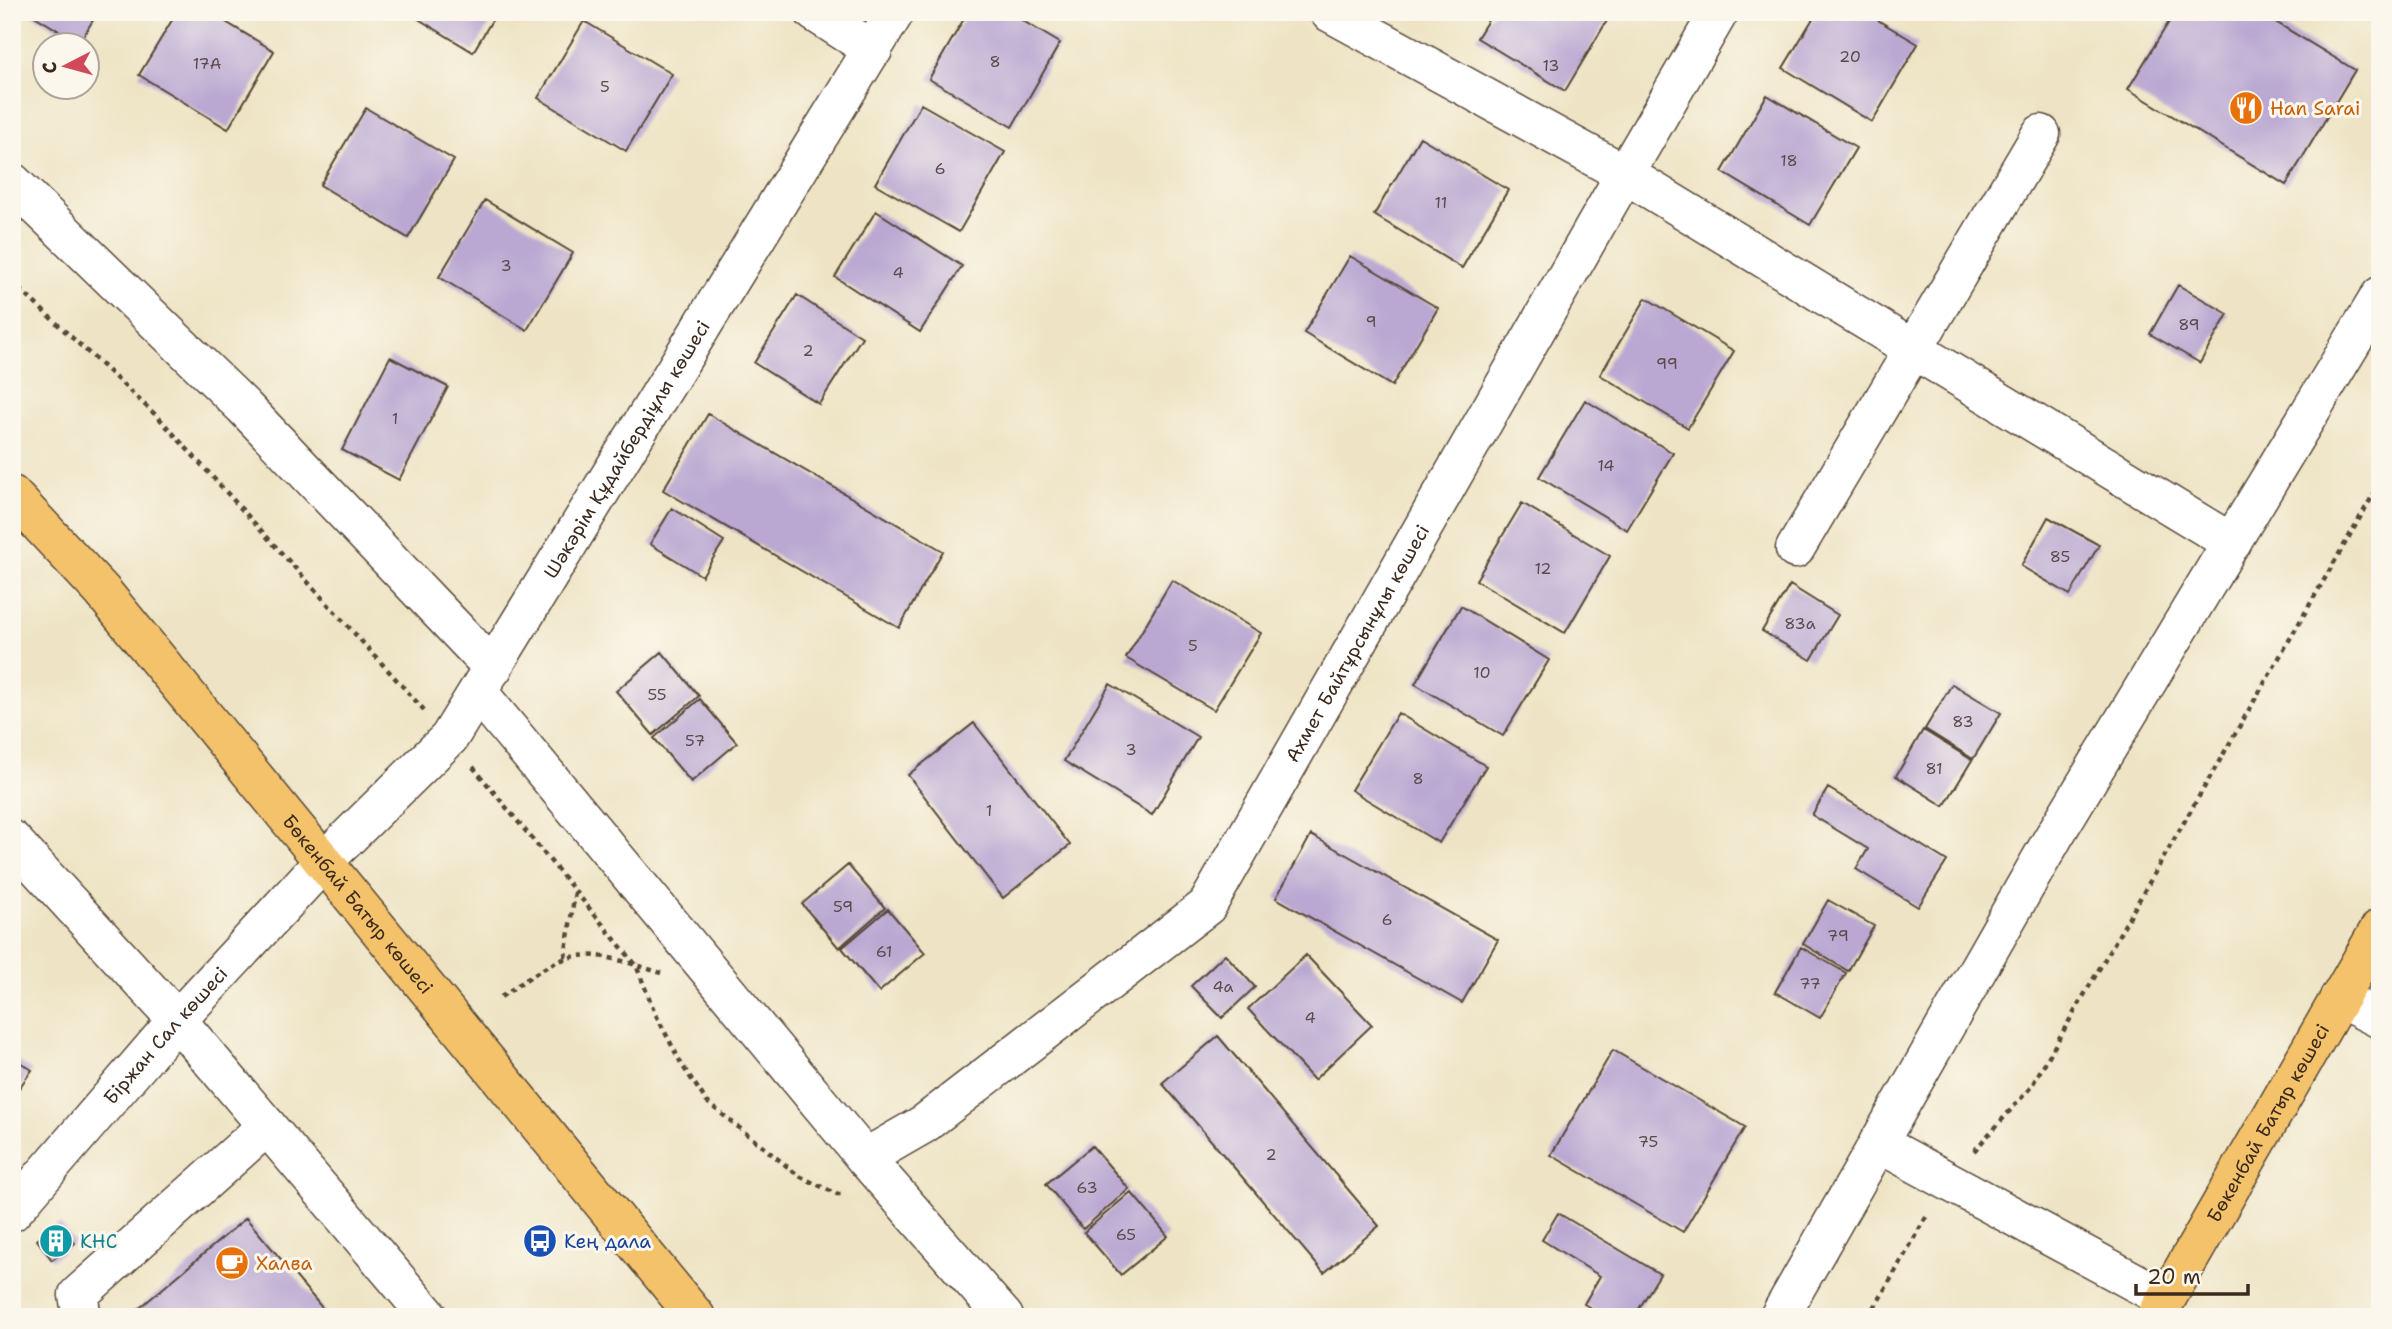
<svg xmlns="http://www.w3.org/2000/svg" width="2392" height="1329" viewBox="0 0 2392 1329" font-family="'Shantell Sans',sans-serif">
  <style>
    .building { fill: #baa8d2 }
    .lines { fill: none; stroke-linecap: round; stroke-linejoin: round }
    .minor-casing { stroke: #564637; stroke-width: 41 }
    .major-casing { stroke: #564637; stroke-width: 41 }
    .path { stroke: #564637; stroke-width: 4.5; stroke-dasharray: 5 5; stroke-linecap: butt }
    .minor { stroke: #fff; stroke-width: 38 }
    .major { stroke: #f4c26a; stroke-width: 38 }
    .labels { text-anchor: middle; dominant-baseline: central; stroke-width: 6; stroke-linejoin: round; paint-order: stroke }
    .number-label { font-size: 16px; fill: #5b4a4b }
    .food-label { font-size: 19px; fill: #c56008; stroke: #fbf7ec; text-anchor: start }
    .street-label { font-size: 19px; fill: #3b2a1e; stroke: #fbf7ec }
    .culture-label { font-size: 19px; fill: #0d838f; stroke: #fbf7ec; text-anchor: start }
    .transit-label { font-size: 19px; fill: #164399; stroke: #fbf7ec; text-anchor: start }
  </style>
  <rect width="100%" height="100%" fill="#fbf7ec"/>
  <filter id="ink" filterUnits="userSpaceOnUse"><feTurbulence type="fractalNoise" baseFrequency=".0143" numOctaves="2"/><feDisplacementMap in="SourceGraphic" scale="14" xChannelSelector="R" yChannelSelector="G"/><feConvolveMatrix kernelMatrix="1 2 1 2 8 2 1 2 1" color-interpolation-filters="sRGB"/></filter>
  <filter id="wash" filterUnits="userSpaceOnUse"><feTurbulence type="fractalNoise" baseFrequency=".00686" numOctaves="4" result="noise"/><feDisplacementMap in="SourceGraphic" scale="28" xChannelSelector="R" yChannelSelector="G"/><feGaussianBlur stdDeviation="1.57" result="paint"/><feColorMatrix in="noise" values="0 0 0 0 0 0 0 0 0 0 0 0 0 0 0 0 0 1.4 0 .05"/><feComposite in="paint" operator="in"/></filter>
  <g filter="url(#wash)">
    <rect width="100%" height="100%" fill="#eee4c5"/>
    <g id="blocks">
      <path class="building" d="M28 12H98L79 43Z
        M177 12H209L274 51 228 129 139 75Z
        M407 12H497L473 52Z
        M968 12H1008L1060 43 1012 127 929 79Z
        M1493 12H1608L1611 14 1565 91 1477 38Z
        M1817 12H1864L1918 44 1872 122 1783 68Z
        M2175 12H2259L2355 70 2286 185 2128 89Z
        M584 21 672 74 626 151 538 98Z
        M1767 95 1856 148 1810 225 1722 172Z
        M921 104 1005 152 959 232 875 184Z
        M366 108 454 160 408 238 320 185Z
        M1420 137 1508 190 1462 268 1374 215Z
        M485 200 573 253 527 330 439 277Z
        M876 211 962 266 920 332 835 277Z
        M1350 256 1438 308 1392 386 1304 333Z
        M2178 285 2228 314 2200 363 2150 334Z
        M797 295 862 337 819 404 754 363Z
        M1646 298 1734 351 1688 428 1600 375Z
        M390 357 448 387 399 480 342 450Z
        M1585 400 1673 453 1627 530 1539 477Z
        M708 414 943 551 899 628 663 490Z
        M1522 503 1610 556 1565 633 1476 580Z
        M672 508 724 541 702 576 650 544Z
        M2048 517 2099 545 2070 595 2021 566Z
        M1172 580 1261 633 1214 710 1126 658Z
        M1790 585 1838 615 1811 660 1762 631Z
        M1461 606 1549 660 1503 736 1415 684Z
        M662 652 699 696 653 735 616 691Z
        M1110 684 1198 737 1152 815 1064 761Z
        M1952 684 2001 713 1973 759 1925 729Z
        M700 699 737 743 691 782 654 738Z
        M1398 713 1486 766 1439 843 1351 790Z
        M974 723 1070 845 1003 898 908 775Z
        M1923 730 1972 760 1944 806 1896 776Z
        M1828 788 1947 861 1918 907 1856 869 1868 849 1812 815Z
        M1311 835 1498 940 1462 1003 1276 898Z
        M848 865 885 908 839 948 802 904Z
        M1828 900 1874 926 1848 971 1803 944Z
        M888 909 925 953 879 992 842 948Z
        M1801 947 1846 973 1820 1018 1775 992Z
        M1225 954 1255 987 1222 1018 1191 986Z
        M1306 955 1372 1025 1314 1080 1248 1009Z
        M1218 1036 1379 1226 1324 1273 1162 1083Z
        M1613 1050 1745 1127 1683 1232 1551 1155Z
        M12 1057 32 1070 12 1098Z
        M1092 1146 1129 1189 1083 1229 1046 1184Z
        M1131 1192 1168 1236 1121 1275 1084 1232Z
        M1558 1213 1660 1274 1634 1317H1606L1584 1304 1600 1276 1542 1240Z
        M246 1218 330 1317H129Z
        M60 1223 75 1243 52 1260 37 1240Z"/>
    </g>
  </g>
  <g filter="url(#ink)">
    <use href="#blocks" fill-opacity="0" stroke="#564637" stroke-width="2"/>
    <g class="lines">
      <g class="minor-casing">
        <g id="minor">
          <path d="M814 12 873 50"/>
          <path d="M1329 12 1625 174 2232 543"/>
          <path d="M12 182 243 406 493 668"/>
          <path d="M1795 549 2041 134"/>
          <path d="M478 692 865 1158 1004 1317"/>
          <path d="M12 840 177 1020 429 1317"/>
          <path d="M2339 998 2380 1019"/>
          <path d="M1878 1143 2166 1299"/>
          <path id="s1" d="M865 1158 924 1124 1207 906 1625 174 1719 12"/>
          <path id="s2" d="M12 1212 177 1020 324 861 449 738 895 12"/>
          <path d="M82 1317 78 1295 267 1126"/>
          <path d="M1779 1317 2053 838 2380 296"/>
        </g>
      </g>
      <g class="major-casing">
        <g id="major">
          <path id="s3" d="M12 495 102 591 696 1317"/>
          <path id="s4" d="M2156 1317 2380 928"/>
        </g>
      </g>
      <path class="path" d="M12 282 159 418 424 710
        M473 767 636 965 655 1013 682 1065 707 1102 799 1176 837 1194H845
        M565 957 575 892
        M501 997C571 947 579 946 661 973
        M1974 1151 2031 1087 2380 483
        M1869 1317 1928 1214"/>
      <use href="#minor" class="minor"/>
      <use href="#major" class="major"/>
    </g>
  </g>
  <defs>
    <g id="restaurant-disc" transform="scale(1.75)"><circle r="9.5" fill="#e8710a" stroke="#fbf7ec"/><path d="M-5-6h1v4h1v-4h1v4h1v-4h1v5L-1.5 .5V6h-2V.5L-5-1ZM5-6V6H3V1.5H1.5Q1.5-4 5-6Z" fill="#fff"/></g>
    <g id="building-disc" transform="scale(1.75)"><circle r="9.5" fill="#0f9aa8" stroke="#fbf7ec"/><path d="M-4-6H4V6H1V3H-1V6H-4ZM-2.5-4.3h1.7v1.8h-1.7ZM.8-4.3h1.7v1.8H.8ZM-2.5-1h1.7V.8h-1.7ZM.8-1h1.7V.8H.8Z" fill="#fff"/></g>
    <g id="bus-disc" transform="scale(1.75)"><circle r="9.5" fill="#1a4fb4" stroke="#fbf7ec"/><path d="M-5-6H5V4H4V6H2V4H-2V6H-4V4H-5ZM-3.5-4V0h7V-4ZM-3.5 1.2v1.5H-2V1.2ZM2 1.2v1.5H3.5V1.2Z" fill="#fff"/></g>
    <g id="cafe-disc" transform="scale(1.75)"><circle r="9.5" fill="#e8710a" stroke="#fbf7ec"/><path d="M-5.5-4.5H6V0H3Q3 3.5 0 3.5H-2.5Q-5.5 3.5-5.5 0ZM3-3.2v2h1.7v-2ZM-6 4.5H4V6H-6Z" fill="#fff"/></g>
  </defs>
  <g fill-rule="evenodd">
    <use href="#restaurant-disc" x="2246" y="108"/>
    <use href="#building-disc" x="56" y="1241"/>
    <use href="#bus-disc" x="540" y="1241"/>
    <use href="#cafe-disc" x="232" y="1263"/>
  </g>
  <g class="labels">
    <g class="number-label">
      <text x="1850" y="56">20</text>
      <text x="995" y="61">8</text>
      <text x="207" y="63">17А</text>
      <text x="1551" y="65">13</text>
      <text x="605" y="86">5</text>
      <text x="1789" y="160">18</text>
      <text x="940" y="168">6</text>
      <text x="1441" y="202">11</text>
      <text x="506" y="265">3</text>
      <text x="898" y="272">4</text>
      <text x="1371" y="321">9</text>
      <text x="2189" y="324">89</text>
      <text x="808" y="350">2</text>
      <text x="1667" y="363">99</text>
      <text x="395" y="418">1</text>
      <text x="1606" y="465">14</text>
      <text x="2060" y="556">85</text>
      <text x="1543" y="568">12</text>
      <text x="1800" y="623">83а</text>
      <text x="1193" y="645">5</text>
      <text x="1482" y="672">10</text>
      <text x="657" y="694">55</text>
      <text x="1963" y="721">83</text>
      <text x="695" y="740">57</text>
      <text x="1131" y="749">3</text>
      <text x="1934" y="768">81</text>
      <text x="1418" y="778">8</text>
      <text x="989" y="810">1</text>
      <text x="843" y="906">59</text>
      <text x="1387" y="919">6</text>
      <text x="1838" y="935">79</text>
      <text x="884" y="951">61</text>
      <text x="1810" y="983">77</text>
      <text x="1223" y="986">4а</text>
      <text x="1310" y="1017">4</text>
      <text x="1648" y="1141">75</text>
      <text x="1271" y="1154">2</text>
      <text x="1087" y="1187">63</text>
      <text x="1126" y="1234">65</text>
    </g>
    <g class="food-label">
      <text x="2270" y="108">Han Sarai</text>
      <text x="256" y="1263">Халва</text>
    </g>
    <g class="street-label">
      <text stroke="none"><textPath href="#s2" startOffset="984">Шәкәрім Құдайбердіұлы көшесі</textPath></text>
      <text stroke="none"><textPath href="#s1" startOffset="728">Ахмет Байтұрсынұлы көшесі</textPath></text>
      <text stroke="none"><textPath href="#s3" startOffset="536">Бөкенбай Батыр көшесі</textPath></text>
      <text stroke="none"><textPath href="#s2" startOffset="234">Біржан Сал көшесі</textPath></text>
      <text stroke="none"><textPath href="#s4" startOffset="224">Бөкенбай Батыр көшесі</textPath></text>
    </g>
    <g class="culture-label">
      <text x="80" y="1241">КНС</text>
    </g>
    <g class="transit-label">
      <text x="564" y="1241">Кең дала</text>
    </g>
  </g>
  <rect width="2392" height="1329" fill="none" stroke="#fbf7ec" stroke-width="42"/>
  <g transform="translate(66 66) rotate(264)"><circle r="33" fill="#fbf7ec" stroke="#aea59a" stroke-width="2"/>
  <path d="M0-5L12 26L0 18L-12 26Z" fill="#d1495b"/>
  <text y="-10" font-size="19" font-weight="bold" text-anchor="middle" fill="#3b2a1e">С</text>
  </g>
  <path d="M2136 1284v10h112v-10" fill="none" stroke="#3b2a1e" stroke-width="3.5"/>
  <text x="2147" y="1284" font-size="21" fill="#3b2a1e" stroke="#fbf7ec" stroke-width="5" paint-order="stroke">20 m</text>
</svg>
